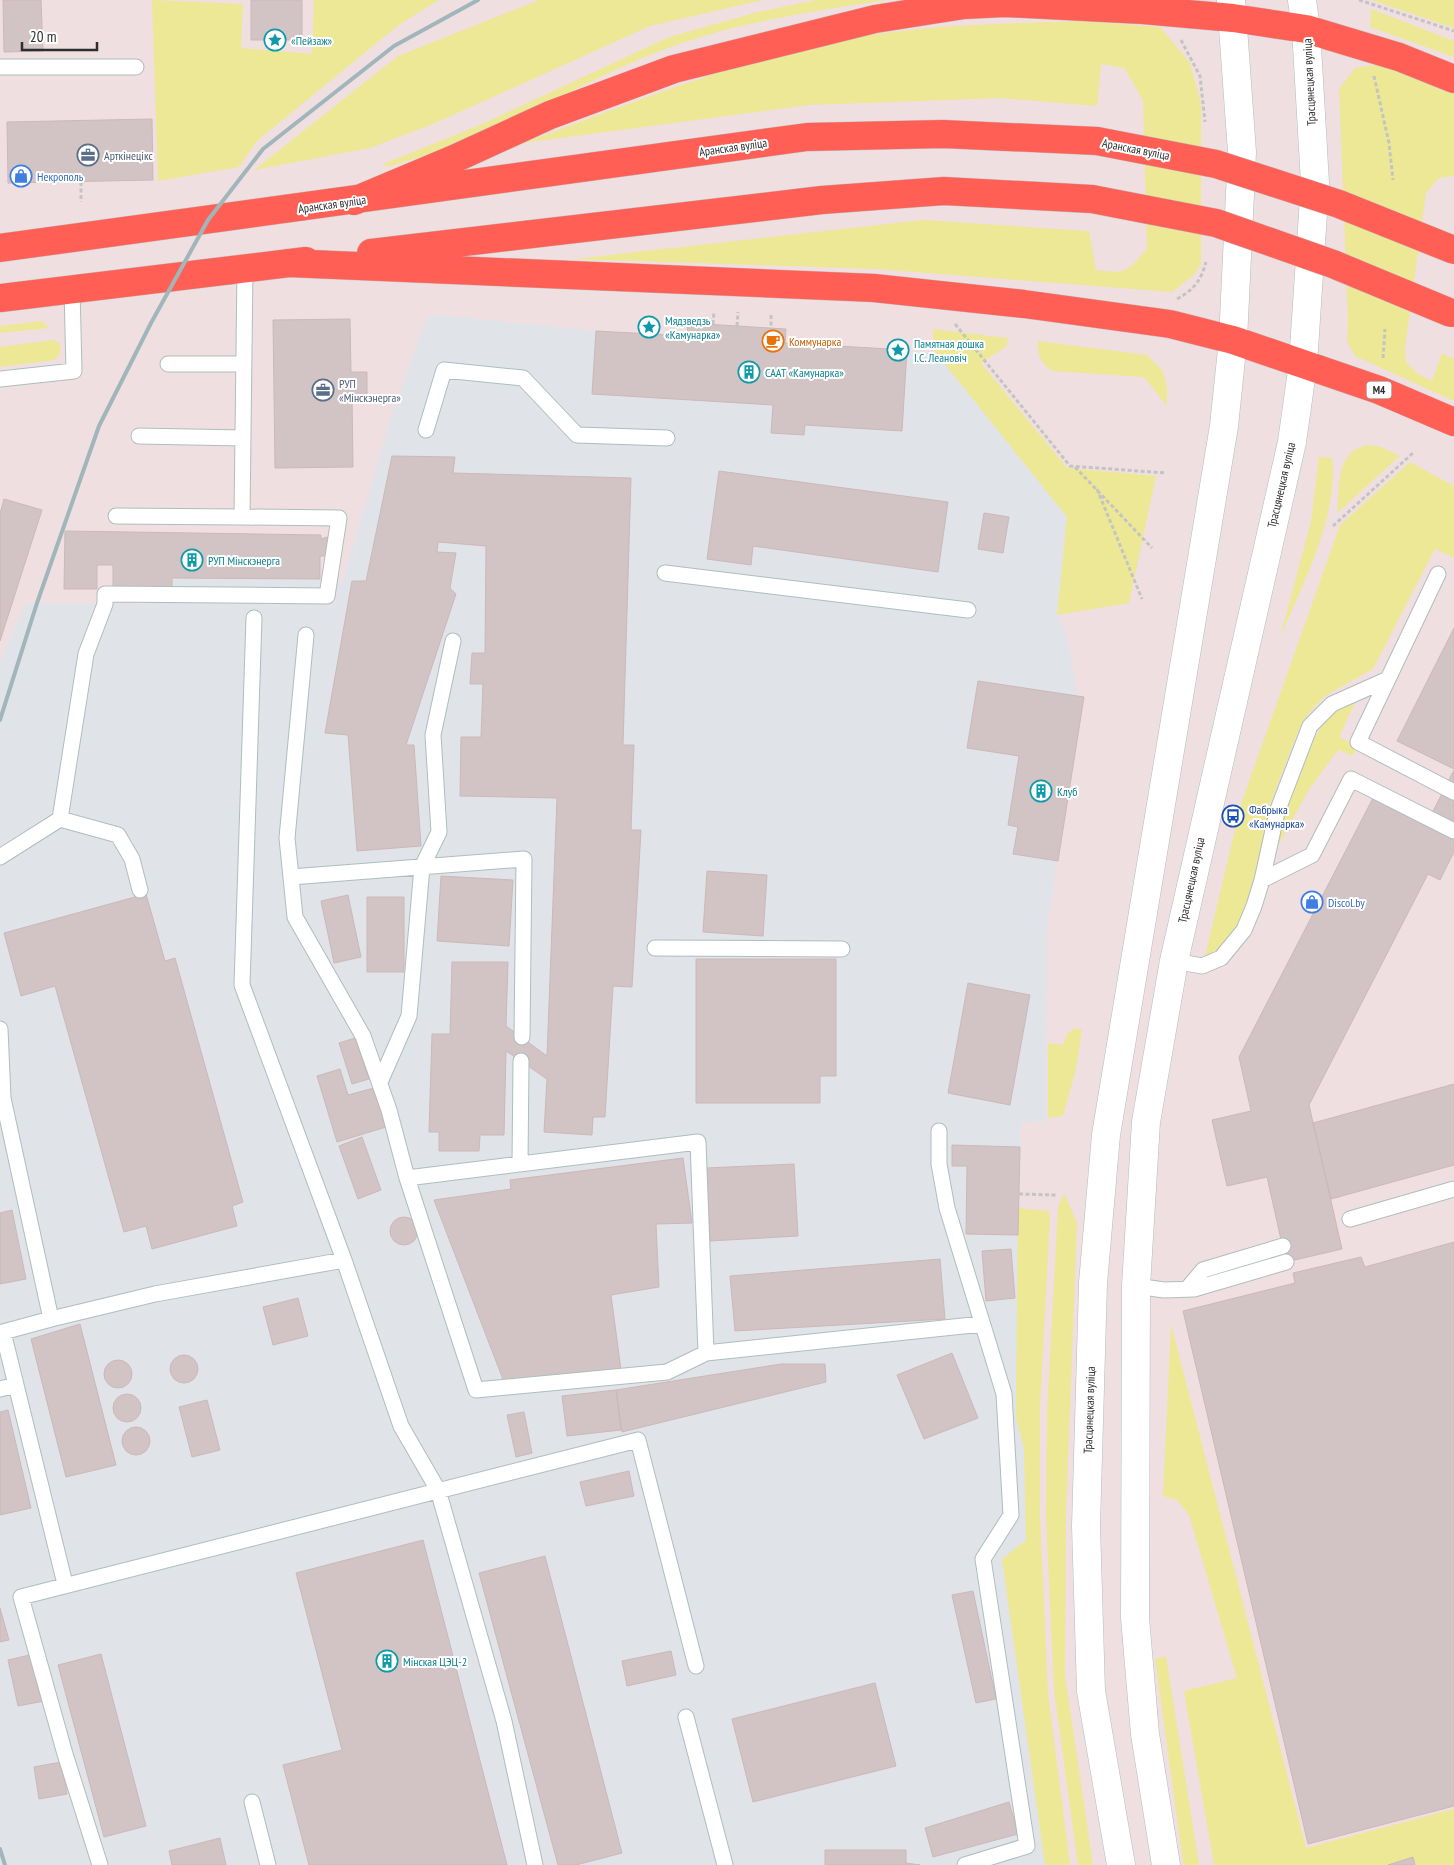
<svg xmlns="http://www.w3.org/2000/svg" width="1454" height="1865" viewBox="0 0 1454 1865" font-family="'PT Sans Narrow',sans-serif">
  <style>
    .industrial { fill: #e0e3e8 }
    .green { fill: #ece896 }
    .building { fill: #d2c3c5; stroke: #ccb8b9 }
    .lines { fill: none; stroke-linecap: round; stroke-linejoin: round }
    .lane-casing { stroke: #afbdbe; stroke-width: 17 }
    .secondary-casing { stroke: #afbdbe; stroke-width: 29 }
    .primary-casing { stroke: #c4c4c4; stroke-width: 29 }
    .path { stroke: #c4c4c4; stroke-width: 3; stroke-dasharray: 4 2.5; stroke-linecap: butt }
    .lane { stroke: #fff; stroke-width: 15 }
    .secondary { stroke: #fff; stroke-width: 28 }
    .primary { stroke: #ff5f55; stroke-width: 28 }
    .rail { stroke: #a0b6ba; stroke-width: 4 }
    .primary-bridge-casing { stroke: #c4c4c4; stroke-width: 29; stroke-linecap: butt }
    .primary-bridge { stroke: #ff5f55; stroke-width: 28 }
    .labels { text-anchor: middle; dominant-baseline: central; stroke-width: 4; stroke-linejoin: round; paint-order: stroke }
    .shield { fill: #fff; stroke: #6d6d6d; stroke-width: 1 }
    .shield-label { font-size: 11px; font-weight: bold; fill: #2e2e2e }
    .culture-label { font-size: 12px; fill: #0d838f; stroke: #fff; text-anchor: start }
    .street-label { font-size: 12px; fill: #2e2e2e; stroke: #fff }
    .service-label { font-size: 12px; fill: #4e5e75; stroke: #fff; text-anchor: start }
    .shop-label { font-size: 12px; fill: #366cbe; stroke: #fff; text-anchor: start }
    .food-label { font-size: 12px; fill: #c56008; stroke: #fff; text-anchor: start }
    .transit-label { font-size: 12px; fill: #164399; stroke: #fff; text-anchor: start }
  </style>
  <rect width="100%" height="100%" fill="#f0dfe1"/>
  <path class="industrial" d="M440 315 596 331 686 336 688 323 786 329 785 343 936 353 1067 517 1057 615 1066 633 1078 696 1084 697 1047 925 1046 1121 1021 1123 1016 1418 1024 1448 1026 1540 1002 1559 1045 1865H0V662L26 603 147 604V588H113V565H97V589H64L65 531 321 535 320 579 343 581 394 407 427 317Z"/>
  <path class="green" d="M152 0 243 4 241 48 312 54 314 0H439L400 24 257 141 239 167 158 181Z
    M539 0H763L650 26 433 124 370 148 254 170 398 56Z
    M816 0H887C809 12 729 23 655 53 597 76 542 108 484 134 453 148 420 157 388 167L383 164 480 125 669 37 754 13Z
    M1371 0H1454V28Z
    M1371 9 1454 41V57L1370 27Z
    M1084 21 1160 27 1190 63 1201 103V264L1194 275 1172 292 876 269 573 259 923 220 1089 231 1096 270C1127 274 1128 272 1147 248L1143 100 1124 68 1101 64 1097 106 1000 98 810 105 523 143C638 101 754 52 877 34 946 24 1015 23 1084 21Z
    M1381 64 1454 93V176L1439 178 1426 193 1405 348 1406 362 1418 374 1432 381 1442 353 1454 359V401L1355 356 1347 341 1348 321 1339 89 1355 68Z
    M42 321 49 328 0 333V326Z
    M933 329 1008 338 1007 346 981 363 1067 468 1156 476 1129 603 1057 615 1067 517 936 353 933 346Z
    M53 340 60 343V354L55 360 0 367V347Z
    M1038 341 1147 355 1163 371 1167 388V406L1144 377 1052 371C1041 362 1037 356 1038 341Z
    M1369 445 1381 447 1400 456 1337 513C1340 486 1335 450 1369 445Z
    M1319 457 1332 458C1339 517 1302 585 1280 638L1311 521Z
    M1410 462 1454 486V558L1435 549 1373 669 1325 696 1308 714 1297 734 1271 802 1251 898 1223 951 1205 956 1241 804 1340 525Z
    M1355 703 1339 737 1350 742 1356 750 1352 756 1339 750 1335 754 1308 791 1279 844 1275 836C1287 801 1309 728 1340 708 1344 705 1350 704 1355 703Z
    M1075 1028 1082 1030 1076 1069 1063 1116 1048 1118V1043L1063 1045 1067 1034Z
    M1064 1193 1077 1223 1066 1514 1065 1675 1093 1865H1078L1054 1690 1046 1516 1047 1411 1058 1207Z
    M1018 1208 1048 1211 1050 1217 1040 1409V1517L1048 1693 1070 1865H1045L1002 1559 1026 1540 1024 1448 1016 1418Z
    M1171 1324 1306 1848 1454 1809V1865H1214L1184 1691 1237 1678 1189 1515 1177 1500 1163 1496Z
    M1166 1656 1199 1865H1184L1183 1862 1155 1659Z"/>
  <path class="building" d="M3 0H41L43 51 4 52Z
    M251 0H302V40H251Z
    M152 119 153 180 8 183 7 122Z
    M350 319 351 372H367V396H352L353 467 275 468 273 320Z
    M688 323 786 329 785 343 907 350 902 431 805 425 804 435 771 433 773 405 592 394 596 331 687 336Z
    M392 456 455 457 453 473 631 478 623 745H634L631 830H641L632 987 613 986 605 1117H593L592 1135 544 1132 547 1079 506 1051 504 1135H480L479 1151H439V1132H429L432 1034H450L452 962H508L506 1026 547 1056 557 798 460 796 461 737H481L483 684H470L472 653H485L486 546 438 542 437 552 456 553 450 588 456 594 406 745H414L421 846 357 851 348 735 325 733 352 581H366Z
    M719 471 948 502 938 572 753 546 751 565 707 559Z
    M4 499 42 510 0 641V514Z
    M984 513 1009 517 1003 553 978 549Z
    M65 531 321 535V539L331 536V556H320V579L172 578V588H113V565H97V589H64Z
    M1454 628V769L1397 741Z
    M978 681 1084 697 1058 861 1013 854 1018 827 1008 825 1019 756 967 748Z
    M1454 770V839L1426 825Z
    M1373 798 1454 839V852L1440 880 1428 874 1309 1105 1342 1249 1286 1262 1267 1177 1227 1186 1212 1120 1251 1111 1239 1057Z
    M707 871 767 875 763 936 703 932Z
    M441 876 513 880 509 946 437 941Z
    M146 894 165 961 175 958 243 1202 232 1206 237 1226 152 1249 146 1226 124 1232 55 986 21 996 4 933Z
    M348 895 361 957 334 963 321 901Z
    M367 897H404V972H367Z
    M696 959H836V1076H820V1103H696Z
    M968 983 1030 995 1010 1105 948 1093Z
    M355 1038 369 1079 352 1084 339 1043Z
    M340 1069 348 1095 374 1088 386 1127 337 1142 317 1076Z
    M1454 1084V1165L1331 1199 1313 1123Z
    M362 1137 381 1190 358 1199 339 1146Z
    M952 1145 1020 1147 1018 1235 966 1234 967 1166H952Z
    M683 1158 692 1223 656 1224 659 1287 611 1295 621 1370 504 1382 434 1200 511 1189 510 1180Z
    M794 1164 798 1236 710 1241 706 1168Z
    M12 1210 26 1279 0 1284V1213Z
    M390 1231a14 14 0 1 1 28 0a14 14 0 1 1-28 0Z
    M1454 1242V1806L1308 1844 1183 1311 1295 1283 1293 1273 1361 1257 1365 1267Z
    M1011 1249 1015 1298 986 1301 982 1251Z
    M940 1259 945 1319 735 1331 730 1276Z
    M298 1298 308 1336 273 1345 263 1307Z
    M80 1324 116 1465 66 1477 31 1339Z
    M952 1353 978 1418 924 1439 897 1375Z
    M170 1369a14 14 0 1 1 28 0a14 14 0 1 1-28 0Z
    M104 1374a14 14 0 1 1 28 0a14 14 0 1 1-28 0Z
    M781 1364H825L826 1382 622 1432 616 1390Z
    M616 1390 621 1430 567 1436 562 1396Z
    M113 1408a14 14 0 1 1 28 0a14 14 0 1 1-28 0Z
    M207 1400 220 1450 192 1457 179 1407Z
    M8 1410 31 1508 0 1515V1412Z
    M524 1412 532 1453 516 1457 507 1415Z
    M122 1441a14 14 0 1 1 28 0a14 14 0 1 1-28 0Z
    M629 1471 634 1496 586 1506 580 1482Z
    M423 1540 507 1865H309L283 1765 342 1750 296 1573Z
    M545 1556 622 1853 576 1865H558L479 1573Z
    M973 1591 996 1699 976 1703 952 1595Z
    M0 1608 9 1640 0 1642Z
    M671 1651 676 1675 627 1686 622 1661Z
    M34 1654 44 1701 18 1706 8 1660Z
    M101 1654 146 1826 104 1837 58 1665Z
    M875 1683 896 1766 753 1802 732 1719Z
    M61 1762 67 1794 39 1799 34 1767Z
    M1009 1802 1018 1834 933 1857 925 1828Z
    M220 1838 226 1865H172L169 1851Z
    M825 1850H906V1863L920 1865H825Z
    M1413 1857 1415 1865H1388Z"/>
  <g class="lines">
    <g class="lane-casing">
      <path id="lane" d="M0 67H136
        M168 364H244
        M0 379 74 371 72 289
        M426 430 444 370 523 378 577 435 667 438
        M139 436 243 438
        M116 516 242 517 245 268
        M665 573 968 610
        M1438 574 1358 742 1454 792
        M254 618 242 985 344 1260 401 1426 438 1490 504 1721 535 1865
        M306 635 287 838 295 917 363 1036 389 1110 407 1178 698 1142 706 1353 982 1324
        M60 819 86 654 105 604V594L327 596 339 518 242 517
        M0 857 60 819 118 835 132 859 140 890
        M291 877 524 859 522 1037
        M1262 880 1312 855 1351 779 1454 831
        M655 948 842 949
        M1174 961 1202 966 1221 958 1244 930 1254 906 1262 880 1277 812 1310 726 1332 704 1388 679
        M0 1029 3 1098 51 1319 155 1294 344 1260
        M380 1082 409 1016 422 867 439 832 433 735 453 641
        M939 1131V1164L947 1208 1004 1394 1011 1515 983 1559 1027 1846 965 1865
        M520 1164 521 1061
        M407 1178 476 1390 667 1372 706 1353
        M1350 1219 1454 1189
        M1136 1286 1164 1290 1194 1289 1286 1262
        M1187 1289 1203 1270 1283 1246
        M51 1319 3 1332 65 1584
        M0 1389 16 1385
        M686 1717 725 1865
        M252 1802 268 1865
        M100 1865 65 1754 21 1597 638 1440 696 1666"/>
    </g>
    <g class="secondary-casing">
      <path id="secondary" d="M1121 1865 1091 1691 1086 1526 1093 1283 1106 1135 1224 426 1233 340 1242 152 1231 0
        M1166 1865 1145 1734 1135 1618 1136 1286 1146 1122 1174 961 1292 442 1303 364 1315 183 1306 29 1302 0"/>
    </g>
    <g class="primary-casing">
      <path id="primary" d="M354 201 454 159 550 115 674 69 875 19 964 5 1005 3 1143 10 1233 18 1306 29 1399 57 1454 79
        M0 248 807 137 943 134 1097 141
        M371 253 822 200 944 191 1092 199
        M288 263 874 288 1024 304 1170 324 1233 340 1379 390 1454 422
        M0 298 306 261"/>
    </g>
    <path class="path" d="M1359 0 1454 31
      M1181 40 1200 76 1205 122
      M1374 76 1389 143 1393 180
      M81 182V202
      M1177 299C1195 289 1201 280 1206 262
      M771 315V328
      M713 324 714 311
      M955 324 1070 466 1166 473
      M737 326 738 312
      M1383 358 1385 329
      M1075 467 1152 548
      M1097 489 1142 599
      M1333 526 1414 452
      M1019 1194 1056 1195"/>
    <use href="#lane" class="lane"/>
    <use href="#secondary" class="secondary"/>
    <use href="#primary" class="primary"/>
    <path class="rail" d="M0 720 37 603 99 426 151 323 208 220 263 149 394 46 478 0
      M0 1849 5 1865"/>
    <g class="primary-bridge-casing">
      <path id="primary-bridge" d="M1097 141 1216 164 1339 204 1454 250
        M1092 199 1216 223 1333 264 1451 313"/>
    </g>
    <use href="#primary-bridge" class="primary-bridge"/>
  </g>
  <defs>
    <g id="sight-ring" transform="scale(1.125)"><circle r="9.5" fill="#fff" stroke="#0f9aa8" stroke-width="1.5"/><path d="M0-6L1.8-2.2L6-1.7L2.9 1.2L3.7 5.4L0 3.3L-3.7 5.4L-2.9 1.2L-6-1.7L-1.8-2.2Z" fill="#0f9aa8"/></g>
    <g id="office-ring" transform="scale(1.125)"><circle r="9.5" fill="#fff" stroke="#5c6f8a" stroke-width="1.5"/><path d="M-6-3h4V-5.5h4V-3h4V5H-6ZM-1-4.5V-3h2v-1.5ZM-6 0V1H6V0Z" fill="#5c6f8a"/></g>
    <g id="shop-ring" transform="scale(1.125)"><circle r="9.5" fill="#fff" stroke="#3f7fe0" stroke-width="1.5"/><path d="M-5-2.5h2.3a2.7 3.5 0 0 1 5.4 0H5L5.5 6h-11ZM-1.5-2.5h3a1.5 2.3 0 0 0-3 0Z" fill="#3f7fe0"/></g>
    <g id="cafe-ring" transform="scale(1.125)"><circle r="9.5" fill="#fff" stroke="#e8710a" stroke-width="1.5"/><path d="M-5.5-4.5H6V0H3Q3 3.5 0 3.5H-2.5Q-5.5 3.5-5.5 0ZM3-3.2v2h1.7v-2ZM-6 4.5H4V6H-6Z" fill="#e8710a"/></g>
    <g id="building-ring" transform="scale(1.125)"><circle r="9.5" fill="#fff" stroke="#0f9aa8" stroke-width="1.5"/><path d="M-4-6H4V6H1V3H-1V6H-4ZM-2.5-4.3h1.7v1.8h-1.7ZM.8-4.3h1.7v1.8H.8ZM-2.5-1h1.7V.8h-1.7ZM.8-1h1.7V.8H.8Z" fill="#0f9aa8"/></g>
    <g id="bus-ring" transform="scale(1.125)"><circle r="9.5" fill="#fff" stroke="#1a4fb4" stroke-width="1.5"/><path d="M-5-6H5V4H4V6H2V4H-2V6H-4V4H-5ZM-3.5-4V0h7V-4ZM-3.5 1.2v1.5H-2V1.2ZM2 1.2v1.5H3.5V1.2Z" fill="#1a4fb4"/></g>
  </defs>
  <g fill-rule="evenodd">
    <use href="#sight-ring" x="275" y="40"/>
    <use href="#office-ring" x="88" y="155"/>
    <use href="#shop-ring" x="21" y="176"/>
    <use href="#sight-ring" x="649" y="327"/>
    <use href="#cafe-ring" x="773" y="341"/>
    <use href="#sight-ring" x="898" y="350"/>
    <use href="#building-ring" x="749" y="372"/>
    <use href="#office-ring" x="323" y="390"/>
    <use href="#building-ring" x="192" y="560"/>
    <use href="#building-ring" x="1041" y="791"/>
    <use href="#bus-ring" x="1233" y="816"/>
    <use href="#shop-ring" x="1312" y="902"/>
    <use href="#building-ring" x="387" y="1661"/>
  </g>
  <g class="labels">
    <rect class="shield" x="1366.5" y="381.5" width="25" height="17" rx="4"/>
    <g class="shield-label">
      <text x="1379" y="390">М4</text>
    </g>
    <g class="culture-label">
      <text x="291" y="40">«Пейзаж»</text>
      <text x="665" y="320">Мядзведзь<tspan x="665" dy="14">«Камунарка»</tspan></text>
      <text x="914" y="343">Памятная дошка<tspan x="914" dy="14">І.С. Леановіч</tspan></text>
      <text x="765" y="372">СААТ «Камунарка»</text>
      <text x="208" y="560">РУП Мінскэнерга</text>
      <text x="1057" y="791">Клуб</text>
      <text x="403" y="1661">Мінская ЦЭЦ-2</text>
    </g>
    <g class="street-label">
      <text transform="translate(1309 82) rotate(-93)">Трасцянецкая вуліца</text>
      <text transform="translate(733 147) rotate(-8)">Аранская вуліца</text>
      <text transform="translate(1136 149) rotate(11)">Аранская вуліца</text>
      <text transform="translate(332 204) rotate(-8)">Аранская вуліца</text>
      <text transform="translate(1281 485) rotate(-77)">Трасцянецкая вуліца</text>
      <text transform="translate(1191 880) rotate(-78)">Трасцянецкая вуліца</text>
      <text transform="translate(1089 1410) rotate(-88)">Трасцянецкая вуліца</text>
    </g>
    <g class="service-label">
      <text x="104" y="155">Арткінецікс</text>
      <text x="339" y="383">РУП<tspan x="339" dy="14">«Мінскэнерга»</tspan></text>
    </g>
    <g class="shop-label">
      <text x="37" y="176">Некрополь</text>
      <text x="1328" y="902">Discol.by</text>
    </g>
    <g class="food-label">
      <text x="789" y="341">Коммунарка</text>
    </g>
    <g class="transit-label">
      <text x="1249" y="809">Фабрыка<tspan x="1249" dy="14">«Камунарка»</tspan></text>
    </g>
  </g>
  <path d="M22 42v8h75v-8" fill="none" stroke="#2e2e2e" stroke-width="2.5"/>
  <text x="30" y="42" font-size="15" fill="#2e2e2e" stroke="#ffffff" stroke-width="4" paint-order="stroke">20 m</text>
</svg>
